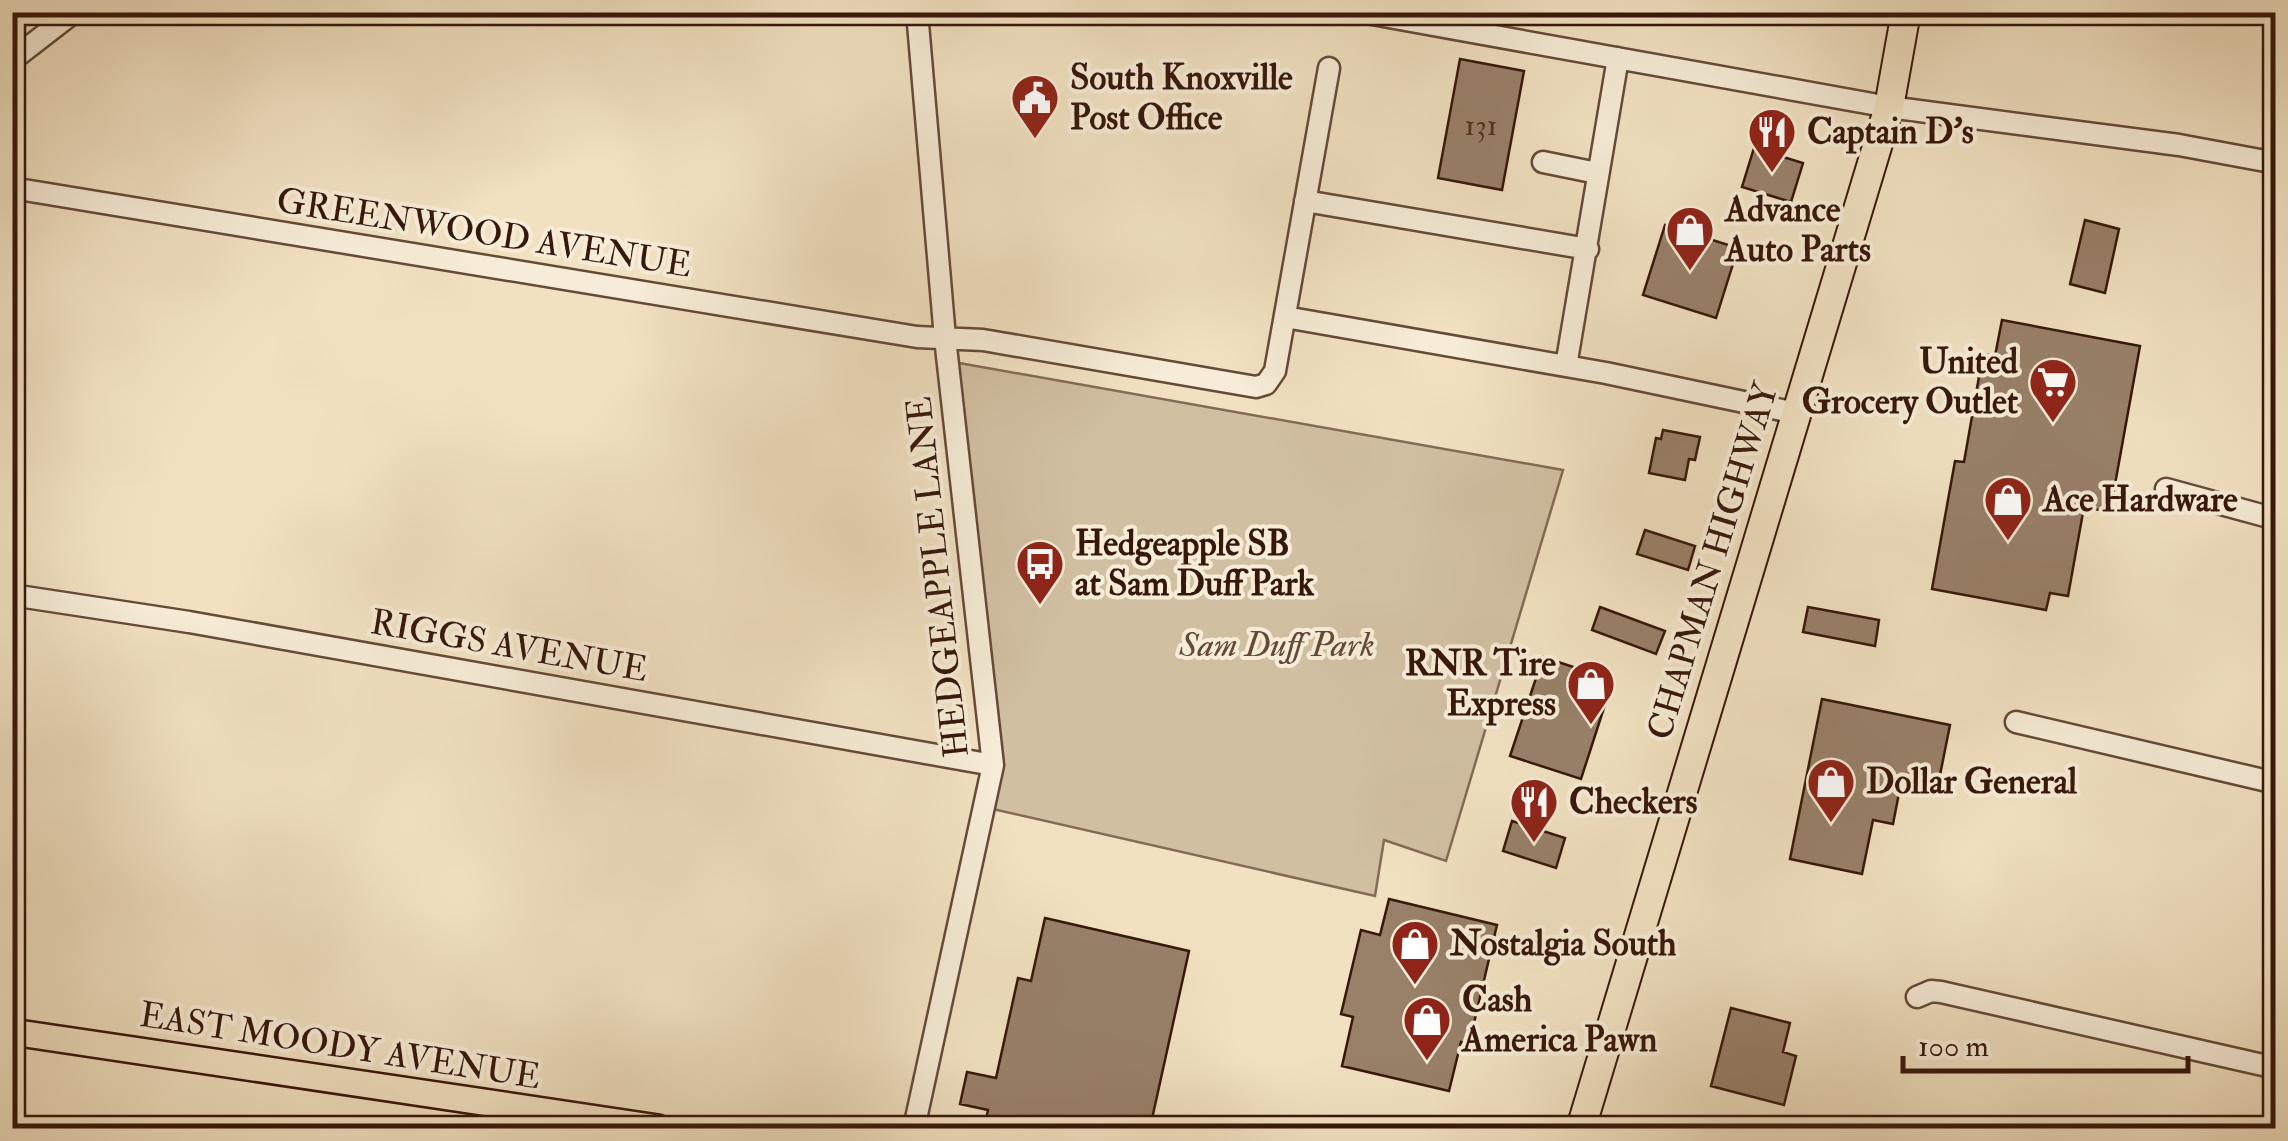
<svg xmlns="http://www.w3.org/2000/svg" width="2288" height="1141" viewBox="0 0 2288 1141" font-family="'IM FELL Double Pica',serif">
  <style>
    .green { fill: #d1bfa2; stroke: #846b56; stroke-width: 2.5 }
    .building { fill: #988069; stroke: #37170a; stroke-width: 2.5 }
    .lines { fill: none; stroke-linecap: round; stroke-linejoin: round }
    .minor-casing { stroke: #664a38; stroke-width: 25 }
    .major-casing { stroke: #37170a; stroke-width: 30 }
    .highway-casing { stroke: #37170a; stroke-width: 32 }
    .minor { stroke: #f6ecd7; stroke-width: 20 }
    .major { stroke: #f1e1c1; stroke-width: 25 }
    .highway { stroke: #f1e1c1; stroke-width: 28 }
    .labels { text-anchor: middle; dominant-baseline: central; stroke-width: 8; stroke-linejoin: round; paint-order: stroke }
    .number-label { font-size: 30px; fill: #4f3122 }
    .poi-label { font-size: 35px; font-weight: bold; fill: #37170a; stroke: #f6ecd7; text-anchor: start }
    .street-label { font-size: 35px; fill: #37170a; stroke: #f6ecd7 }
    .park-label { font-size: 35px; font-style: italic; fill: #654938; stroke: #f6ecd7 }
  </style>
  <rect width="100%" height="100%" fill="#f1e1c1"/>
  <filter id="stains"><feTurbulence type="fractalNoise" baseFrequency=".002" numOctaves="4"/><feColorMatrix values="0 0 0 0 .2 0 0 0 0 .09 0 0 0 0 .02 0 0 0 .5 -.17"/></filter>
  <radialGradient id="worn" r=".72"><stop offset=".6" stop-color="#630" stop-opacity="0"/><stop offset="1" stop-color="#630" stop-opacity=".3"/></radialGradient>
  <path class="green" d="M948 361 1563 470 1446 861 1384 840 1375 896 984 807 993 765Z"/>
  <path class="building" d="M1460 59 1524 71 1502 190 1438 178Z
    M1754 148 1803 163 1791 202 1742 187Z
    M2085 220 2119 229 2105 293 2070 284Z
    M1665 225 1738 248 1716 318 1643 295Z
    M2002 320 2140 346 2110 512 2084 507 2068 596 2050 593 2046 610 1932 589 1955 461 1964 462 1983 354 1995 356Z
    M1663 430 1700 437 1695 460 1689 459 1685 480 1649 473 1656 438 1661 439Z
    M1645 530 1695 546 1688 570 1637 554Z
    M1600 607 1665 631 1656 654 1592 630Z
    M1808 607 1879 620 1875 646 1803 632Z
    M1543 657 1613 680 1581 779 1510 756Z
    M1822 699 1950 725 1936 795 1900 788 1893 824 1873 820 1862 874 1790 859Z
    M1512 821 1565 838 1556 868 1503 851Z
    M1389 899 1497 925 1469 1044 1461 1042 1449 1091 1342 1066 1353 1017 1341 1014 1361 930 1380 935Z
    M1045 918 1189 951 1150 1128H984L988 1110 960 1104 967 1072 996 1078 1018 978 1031 981Z
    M1731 1008 1790 1023 1783 1052 1796 1056 1784 1105 1711 1086Z"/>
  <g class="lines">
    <g class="minor-casing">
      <path id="minor" d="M1361 12 1889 107 2179 145 2276 163
        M12 60 74 12
        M1543 162 1597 173
        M12 188 917 337 983 340 1256 387 1266 384 1275 371 1329 68
        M1305 201 1588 249
        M1285 317 1606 373 1796 413
        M1566 366 1618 58
        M2166 489 2276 519
        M12 595 189 622 993 765
        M2016 722 2276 783
        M1917 997 1931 991 1941 992 2276 1068
        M914 1128 993 765 945 338 917 12"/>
    </g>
    <g class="major-casing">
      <path id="major" d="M12 1032 658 1128"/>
    </g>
    <g class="highway-casing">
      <path id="highway" d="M1581 1128 1889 107 1906 12"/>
    </g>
    <use href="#minor" class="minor"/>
    <use href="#major" class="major"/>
    <use href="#highway" class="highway"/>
  </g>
  <defs>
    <g id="civic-pin" transform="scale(2.5)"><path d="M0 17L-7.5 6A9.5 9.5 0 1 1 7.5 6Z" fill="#8f2418" stroke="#f6ecd7"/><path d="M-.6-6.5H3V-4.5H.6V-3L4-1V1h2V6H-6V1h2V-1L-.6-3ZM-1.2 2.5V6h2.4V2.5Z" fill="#fff"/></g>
    <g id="restaurant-pin" transform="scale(2.5)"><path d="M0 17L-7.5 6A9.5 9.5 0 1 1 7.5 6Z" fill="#8f2418" stroke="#f6ecd7"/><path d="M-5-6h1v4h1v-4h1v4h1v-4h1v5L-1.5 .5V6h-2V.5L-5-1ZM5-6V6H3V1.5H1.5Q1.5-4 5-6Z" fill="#fff"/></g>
    <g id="shop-pin" transform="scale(2.5)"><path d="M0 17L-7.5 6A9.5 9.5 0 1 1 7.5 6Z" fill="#8f2418" stroke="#f6ecd7"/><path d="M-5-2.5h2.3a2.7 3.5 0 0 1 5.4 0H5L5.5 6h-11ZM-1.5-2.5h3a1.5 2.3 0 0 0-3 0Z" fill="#fff"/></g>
    <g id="supermarket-pin" transform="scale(2.5)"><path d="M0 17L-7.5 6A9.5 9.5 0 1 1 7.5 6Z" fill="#8f2418" stroke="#f6ecd7"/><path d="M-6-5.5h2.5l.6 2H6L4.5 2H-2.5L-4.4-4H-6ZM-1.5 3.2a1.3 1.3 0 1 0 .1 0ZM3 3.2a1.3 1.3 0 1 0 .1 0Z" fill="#fff"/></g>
    <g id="bus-pin" transform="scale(2.5)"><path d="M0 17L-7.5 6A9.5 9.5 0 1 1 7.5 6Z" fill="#8f2418" stroke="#f6ecd7"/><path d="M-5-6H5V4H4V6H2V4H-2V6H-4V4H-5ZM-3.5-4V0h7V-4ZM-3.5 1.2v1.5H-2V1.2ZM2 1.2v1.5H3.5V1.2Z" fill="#fff"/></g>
  </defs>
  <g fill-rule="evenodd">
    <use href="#civic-pin" x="1035" y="98"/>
    <use href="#restaurant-pin" x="1772" y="132"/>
    <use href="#shop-pin" x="1690" y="230"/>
    <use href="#supermarket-pin" x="2053" y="382"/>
    <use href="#shop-pin" x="2008" y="500"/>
    <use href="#bus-pin" x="1040" y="564"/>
    <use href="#shop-pin" x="1591" y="684"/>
    <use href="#shop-pin" x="1831" y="782"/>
    <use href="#restaurant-pin" x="1534" y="802"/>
    <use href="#shop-pin" x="1415" y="944"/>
    <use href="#shop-pin" x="1427" y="1020"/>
  </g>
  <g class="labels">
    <g class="number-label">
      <text x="1481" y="125">131</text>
    </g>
    <g class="poi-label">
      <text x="1070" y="78">South Knoxville<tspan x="1070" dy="40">Post Office</tspan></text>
      <text x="1807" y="132">Captain D's</text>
      <text x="1725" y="210">Advance<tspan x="1725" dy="40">Auto Parts</tspan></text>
      <text x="2018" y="362" text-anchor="end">United<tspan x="2018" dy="40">Grocery Outlet</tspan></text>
      <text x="2043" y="500">Ace Hardware</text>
      <text x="1075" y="544">Hedgeapple SB<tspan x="1075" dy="40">at Sam Duff Park</tspan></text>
      <text x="1556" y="664" text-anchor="end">RNR Tire<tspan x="1556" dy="40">Express</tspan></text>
      <text x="1866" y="782">Dollar General</text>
      <text x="1569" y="802">Checkers</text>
      <text x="1450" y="944">Nostalgia South</text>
      <text x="1462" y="1000">Cash<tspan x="1462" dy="40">America Pawn</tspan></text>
    </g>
    <g class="street-label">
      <text transform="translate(484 233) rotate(9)">GREENWOOD AVENUE</text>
      <text transform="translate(1713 561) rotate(-73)">CHAPMAN HIGHWAY</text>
      <text transform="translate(938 577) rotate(-96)">HEDGEAPPLE LANE</text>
      <text transform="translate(509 646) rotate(10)">RIGGS AVENUE</text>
      <text transform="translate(340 1046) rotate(9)">EAST MOODY AVENUE</text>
    </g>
    <g class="park-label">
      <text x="1277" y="645">Sam Duff Park</text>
    </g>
  </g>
  <rect width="2288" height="1141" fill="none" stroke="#f1e1c1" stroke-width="50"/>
  <rect x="15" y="15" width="2258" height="1111" fill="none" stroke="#37170a" stroke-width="5"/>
  <rect x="25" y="25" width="2238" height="1091" fill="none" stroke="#37170a" stroke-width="2.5"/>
  <path d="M1903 1056v15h285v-15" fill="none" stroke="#37170a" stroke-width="5"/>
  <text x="1918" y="1056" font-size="30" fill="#37170a" stroke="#f6ecd7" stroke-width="8" paint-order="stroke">100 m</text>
  <rect width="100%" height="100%" filter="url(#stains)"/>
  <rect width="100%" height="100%" fill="url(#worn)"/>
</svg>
